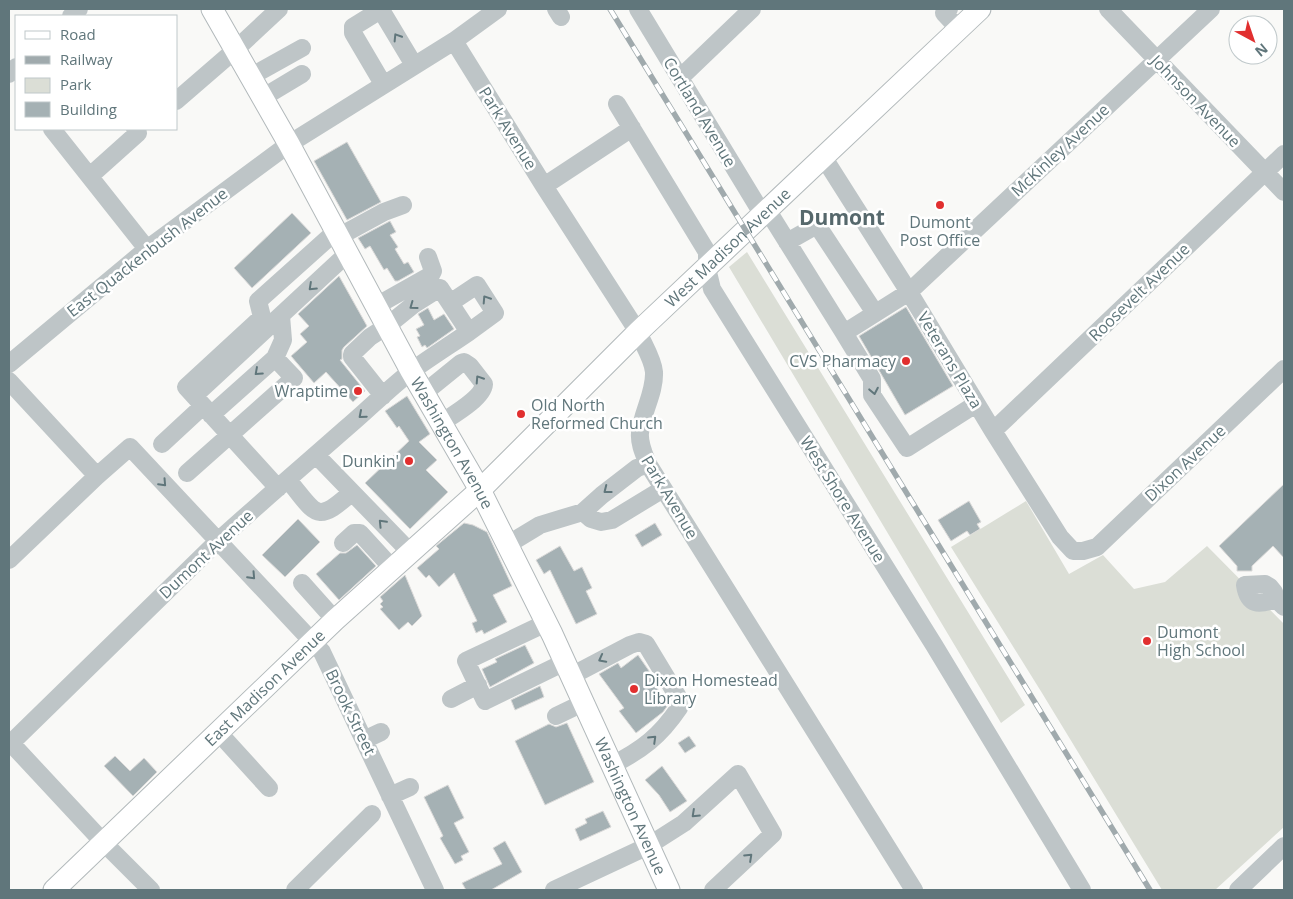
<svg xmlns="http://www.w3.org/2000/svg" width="1293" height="899" viewBox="0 0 1293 899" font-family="'Open Sans',sans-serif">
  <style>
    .green { fill: #dbded6 }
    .building { fill: #a5b1b4; stroke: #dbdad9 }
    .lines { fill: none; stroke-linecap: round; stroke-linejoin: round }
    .major-casing { stroke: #b2b9bb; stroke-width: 23 }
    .minor { stroke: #bec5c7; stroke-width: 18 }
    .major { stroke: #fff; stroke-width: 21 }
    .rail-casing { stroke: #a0aaad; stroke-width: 5.5 }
    .rail { stroke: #fff; stroke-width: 4; stroke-dasharray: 11; stroke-linecap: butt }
    .oneway { stroke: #60767b }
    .poi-dot { fill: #e12f2f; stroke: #fff; stroke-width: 2 }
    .labels { text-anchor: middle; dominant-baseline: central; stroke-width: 5; stroke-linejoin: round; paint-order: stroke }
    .street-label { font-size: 16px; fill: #60767b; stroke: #fff }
    .poi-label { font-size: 16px; fill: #60767b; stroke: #fff; text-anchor: end }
    .district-label { font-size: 21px; font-weight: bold; fill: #56686c; stroke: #fff }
  </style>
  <rect width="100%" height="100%" fill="#f9f9f7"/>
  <path class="green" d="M747 252 1025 705 1001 723 729 267Z
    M1026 501 1069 574 1103 555 1134 589 1165 582 1207 546 1284 624V827L1215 890H1162L1042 693 951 547Z"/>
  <path class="building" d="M347 142 381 202 347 220 314 161Z
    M292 213 311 233 252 288 234 268Z
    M390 221 396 232 390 235 398 247 395 249 404 264 408 262 414 272 398 281H395L387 268 384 270 370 246 365 249 358 238Z
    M339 276 367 326 344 347 342 350V359L340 360 365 391 353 402 326 372 314 383 291 356 307 342 300 334 309 326 298 314Z
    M906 307 953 386 905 415 859 336Z
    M428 308 434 320 444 314 454 329 427 348 425 345 422 347 417 337 420 336 416 329 424 325 418 314Z
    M407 396 430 434 419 442 437 460 426 470 448 492 410 529 365 483 409 441 399 426 397 428 385 411Z
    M1284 484V558L1273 546 1252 566V571H1237V566L1219 546Z
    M969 501 981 522 977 524 980 529 970 535 967 531 951 541 938 520Z
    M298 519 320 542 285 577 262 555Z
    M464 523 473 525 487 532 512 586 493 595 507 622 484 634 482 630 476 633 472 623 477 621 454 573 439 587 429 575 426 578 417 568 439 549 436 546Z
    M655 523 662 535 642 547 635 535Z
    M357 545 376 566 339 600 316 574 340 553H346Z
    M560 546 574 571 582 567 592 588 586 591 597 614 576 624 550 570 544 574 536 560Z
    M405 575 422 616 412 626 408 622 399 630 380 609 383 607 380 604 383 601 380 597Z
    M525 645 534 663 490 687 482 669 497 662 495 659Z
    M638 655 654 678 651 680 668 702V705L663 712 636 733 619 711 624 708 599 674 618 663 621 668Z
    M540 686 544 697 515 710 511 700Z
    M567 723 594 782 545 805 515 741 549 724 556 727Z
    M689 736 696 746 685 753 678 743Z
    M115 756 130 771 144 758 157 772 133 796 104 766Z
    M662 766 687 801 670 812 659 795 645 780Z
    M448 785 464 818 454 823 469 852 461 856 463 860 455 864 440 838 443 836 424 797Z
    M603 811 611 827 580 841 575 829 587 823 585 819Z
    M505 841 522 872 491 890H466L462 883 502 864 493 848Z"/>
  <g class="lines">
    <g class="major-casing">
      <g id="major">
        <path id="s1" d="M212 9 289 144 411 371 480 490 552 634 669 890"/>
        <path id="s2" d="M54 890 335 620 480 490 638 332 980 9"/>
      </g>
    </g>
    <path class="minor" d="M382 9 353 27V33L383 84
      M556 9 561 17
      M638 9 763 215
      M949 9 944 13 959 29
      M1108 9 1284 192
      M381 10 414 65
      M71 16 79 9
      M454 41 544 186 638 332C643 344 653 359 654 372 655 393 642 412 640 433 639 444 644 454 648 464L914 890
      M9 74 16 67
      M250 77 302 48
      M680 78 752 9
      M262 98 302 74
      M176 101 235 50 279 9
      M617 104 707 252V268L712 289 934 645 1082 890
      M52 129 147 249
      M824 158 909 292 993 431 1060 537 1073 551H1083L1097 547 1284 369
      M90 176 138 133 135 129
      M544 186 632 128
      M768 211 844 333 909 292 1211 9
      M338 237 384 212 403 205
      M787 242 817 225 875 313
      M450 303 477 285 495 313 469 332
      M376 306 431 275 433 271 428 257
      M844 333 872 379V395L907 448 976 404
      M9 364 147 249 289 144 454 41 498 9
      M9 381 97 476
      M424 393 461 363 464 362 470 366 484 384C483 398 453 415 441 423
      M194 396 347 254
      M211 415 275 358 283 340 281 316
      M993 431 1284 154
      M162 444 203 406
      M316 455 411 553
      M187 473 294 378 275 358
      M288 480C316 513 315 526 352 492
      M278 488 186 387 262 317 258 301 335 232
      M583 512 591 519 601 522 612 520 663 489
      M343 543 354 533H360L393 569
      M507 545 540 525 583 512 602 495 637 468 648 464
      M9 560 97 476 130 447 322 652 435 890
      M302 583 335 620
      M1276 599C1259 605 1248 606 1245 585L1265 584 1270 587 1274 592 1276 599 1284 607
      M546 623 466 661 485 701 565 662
      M571 676 630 645 639 642 646 644 678 697 679 708C660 736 642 750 612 765
      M451 699 478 685
      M556 716 583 703
      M219 733 269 788
      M364 740 381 732
      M9 741 104 843 151 890
      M9 745 218 541C260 503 302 467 344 430 367 411 389 388 413 370 431 357 450 345 469 332L440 288 413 305 387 326 370 337 352 354V357L383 396
      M390 796 410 787
      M295 890 372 814
      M554 890 648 846 684 823 738 774 773 834 713 890
      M1238 890 1284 846"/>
    <use href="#major" class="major"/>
    <g class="rail-casing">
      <path id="rail" d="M610 9 1150 890"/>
    </g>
    <use href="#rail" class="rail"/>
  </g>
  <defs><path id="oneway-chevron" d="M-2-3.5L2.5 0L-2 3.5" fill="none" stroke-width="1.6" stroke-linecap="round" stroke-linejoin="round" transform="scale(1.25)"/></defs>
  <g class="oneway">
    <use href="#oneway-chevron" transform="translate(397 37) rotate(-122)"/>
    <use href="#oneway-chevron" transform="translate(312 287) rotate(137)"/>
    <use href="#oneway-chevron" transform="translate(486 299) rotate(-123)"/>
    <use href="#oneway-chevron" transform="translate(413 306) rotate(144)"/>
    <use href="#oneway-chevron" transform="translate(258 372) rotate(138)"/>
    <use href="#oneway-chevron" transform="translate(479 379) rotate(-123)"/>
    <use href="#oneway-chevron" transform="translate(874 391) rotate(79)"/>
    <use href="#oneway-chevron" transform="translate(362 415) rotate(139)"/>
    <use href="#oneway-chevron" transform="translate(163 483) rotate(47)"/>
    <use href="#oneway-chevron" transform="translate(607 490) rotate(142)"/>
    <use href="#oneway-chevron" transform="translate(382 523) rotate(-134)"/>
    <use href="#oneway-chevron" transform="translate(252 576) rotate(47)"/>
    <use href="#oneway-chevron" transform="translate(602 659) rotate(152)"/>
    <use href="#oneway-chevron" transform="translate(653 739) rotate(-44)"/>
    <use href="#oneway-chevron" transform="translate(695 814) rotate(137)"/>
    <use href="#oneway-chevron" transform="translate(749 857) rotate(-43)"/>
  </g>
  <g class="poi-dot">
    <circle cx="940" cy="205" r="5"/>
    <circle cx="906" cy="361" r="5"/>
    <circle cx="358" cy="391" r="5"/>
    <circle cx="521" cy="414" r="5"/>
    <circle cx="409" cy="461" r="5"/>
    <circle cx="1147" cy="641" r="5"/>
    <circle cx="634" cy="689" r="5"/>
  </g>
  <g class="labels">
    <g class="street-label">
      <text transform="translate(1196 101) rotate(46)">Johnson Avenue</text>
      <text transform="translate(700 112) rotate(59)">Cortland Avenue</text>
      <text transform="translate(508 128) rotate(58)">Park Avenue</text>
      <text transform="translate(1060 150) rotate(-43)">McKinley Avenue</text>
      <text stroke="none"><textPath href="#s2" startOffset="931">West Madison Avenue</textPath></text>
      <text transform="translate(147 252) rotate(-38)">East Quackenbush Avenue</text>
      <text transform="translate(1139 292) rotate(-44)">Roosevelt Avenue</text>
      <text transform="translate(950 360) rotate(59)">Veterans Plaza</text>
      <text stroke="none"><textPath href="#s1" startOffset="496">Washington Avenue</textPath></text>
      <text transform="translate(1185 463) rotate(-43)">Dixon Avenue</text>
      <text transform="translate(670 497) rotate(59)">Park Avenue</text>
      <text transform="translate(843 499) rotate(58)">West Shore Avenue</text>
      <text transform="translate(206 554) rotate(-43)">Dumont Avenue</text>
      <text stroke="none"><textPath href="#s2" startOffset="292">East Madison Avenue</textPath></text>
      <text transform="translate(351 712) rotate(64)">Brook Street</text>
      <text stroke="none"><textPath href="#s1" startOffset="901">Washington Avenue</textPath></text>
    </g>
    <g class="poi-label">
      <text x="940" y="222" text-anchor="middle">Dumont<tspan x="940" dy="18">Post Office</tspan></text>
      <text x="896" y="361">CVS Pharmacy</text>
      <text x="348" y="391">Wraptime</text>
      <text x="531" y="405" text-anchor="start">Old North<tspan x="531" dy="18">Reformed Church</tspan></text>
      <text x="399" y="461">Dunkin'</text>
      <text x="1157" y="632" text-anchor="start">Dumont<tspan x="1157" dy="18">High School</tspan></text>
      <text x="644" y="680" text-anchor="start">Dixon Homestead<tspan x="644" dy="18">Library</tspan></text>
    </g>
    <g class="district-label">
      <text x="842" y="217">Dumont</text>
    </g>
  </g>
  <rect width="1293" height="899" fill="none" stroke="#60767b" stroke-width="20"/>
  <rect x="15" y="15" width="162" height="115" fill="#ffffff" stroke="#bfc8ca"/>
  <rect x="25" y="31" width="25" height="8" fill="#ffffff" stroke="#bfc8ca"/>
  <text x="60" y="40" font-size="15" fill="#60767b">Road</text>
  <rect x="25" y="56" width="25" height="8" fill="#a0aaad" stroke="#bfc8ca"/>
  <text x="60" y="65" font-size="15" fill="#60767b">Railway</text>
  <rect x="25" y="78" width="25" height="15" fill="#dbded6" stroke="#bfc8ca"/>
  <text x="60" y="90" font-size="15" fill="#60767b">Park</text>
  <rect x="25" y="102" width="25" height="15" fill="#a5b1b4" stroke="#bfc8ca"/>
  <text x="60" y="115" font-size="15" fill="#60767b">Building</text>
  <g transform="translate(1253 40) rotate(140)"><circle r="24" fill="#ffffff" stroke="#bfc8ca"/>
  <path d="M0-4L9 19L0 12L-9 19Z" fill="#e12f2f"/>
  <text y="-8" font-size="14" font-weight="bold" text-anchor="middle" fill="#60767b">N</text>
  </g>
</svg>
